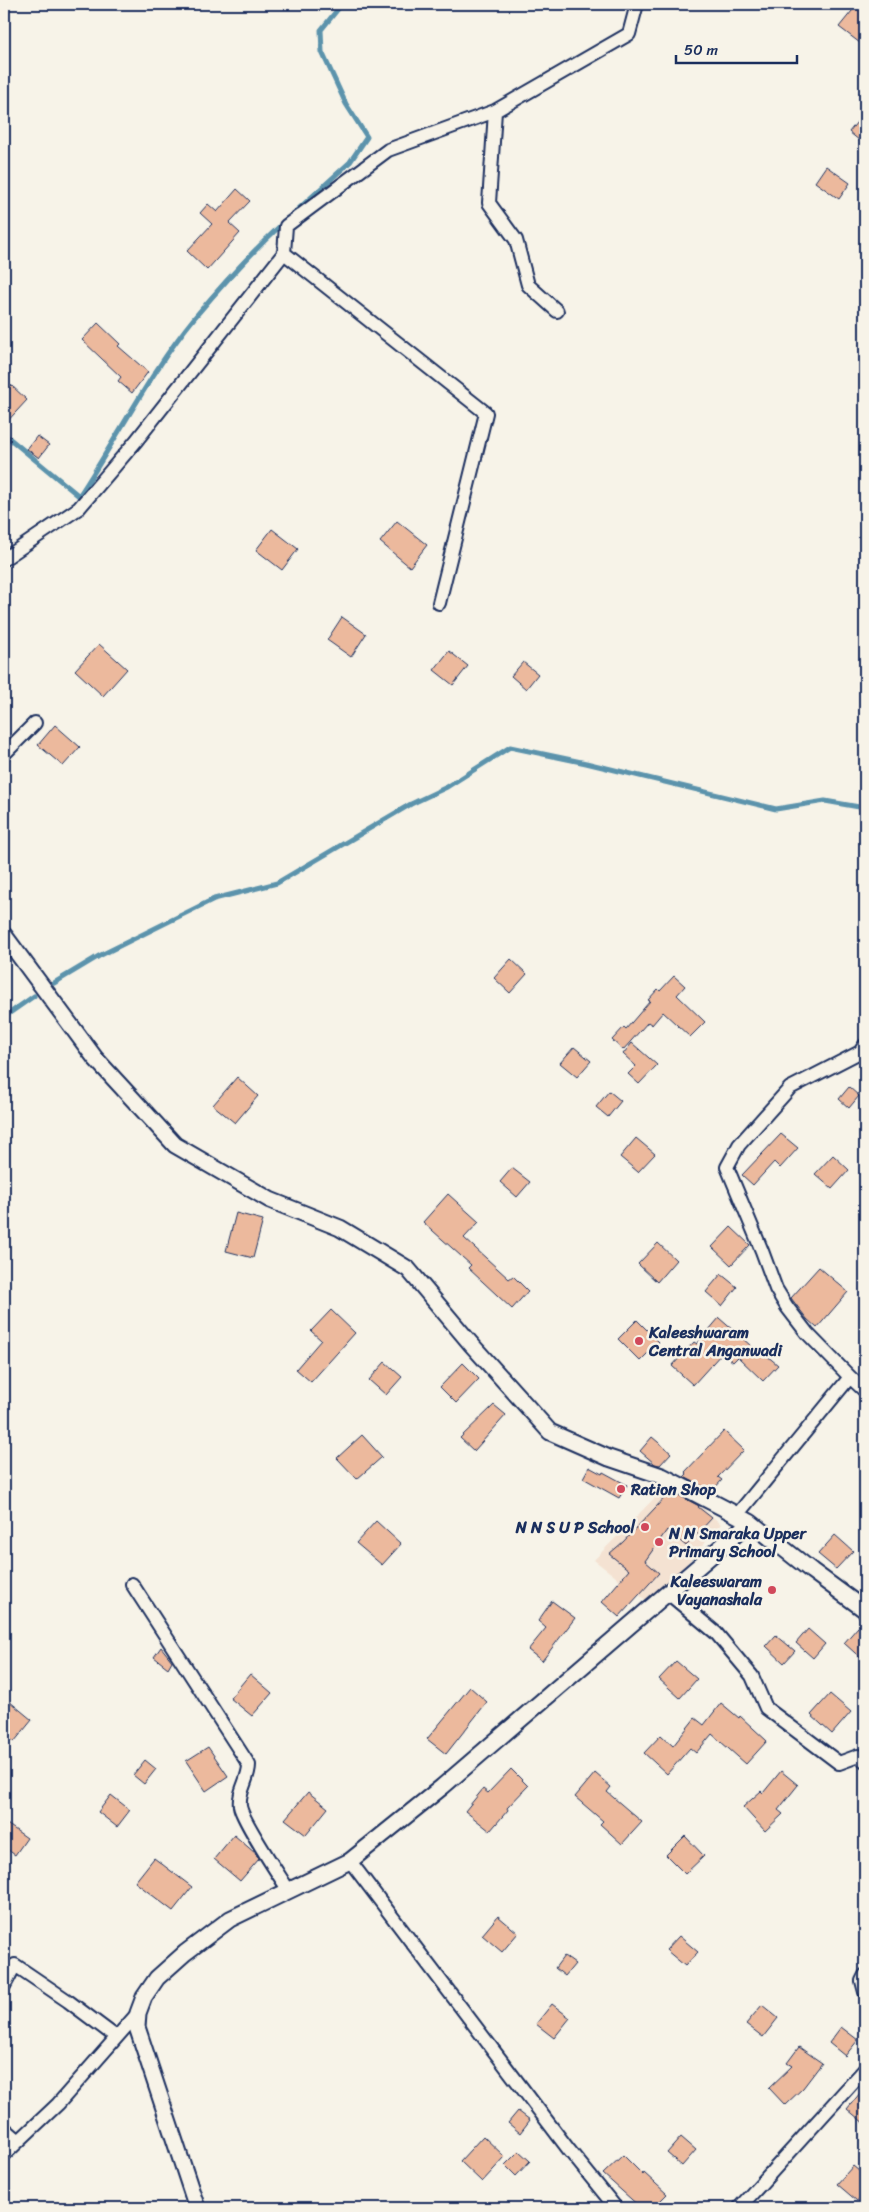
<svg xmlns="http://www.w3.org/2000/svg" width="869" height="2212" viewBox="0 0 869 2212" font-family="Sriracha,sans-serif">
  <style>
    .built { fill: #f4e2d2 }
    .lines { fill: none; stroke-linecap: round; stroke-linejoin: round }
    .stream { stroke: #5b93ac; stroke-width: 5 }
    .building { fill: #ecb99d; stroke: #1b2f5e }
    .minor-casing { stroke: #1b2f5e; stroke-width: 16 }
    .tertiary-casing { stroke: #1b2f5e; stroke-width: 19 }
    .minor { stroke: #f7f3e8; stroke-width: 12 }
    .tertiary { stroke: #f7f3e8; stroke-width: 15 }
    .poi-dot { fill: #d1495b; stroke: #f7f3e8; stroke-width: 2 }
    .labels { text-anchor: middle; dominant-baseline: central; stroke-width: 5; stroke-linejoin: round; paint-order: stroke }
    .poi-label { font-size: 16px; font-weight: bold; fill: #1b2f5e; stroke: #f7f3e8; text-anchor: start }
  </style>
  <rect width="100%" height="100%" fill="#f7f3e8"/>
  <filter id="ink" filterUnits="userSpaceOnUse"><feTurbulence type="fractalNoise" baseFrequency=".02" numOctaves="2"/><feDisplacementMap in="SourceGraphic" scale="10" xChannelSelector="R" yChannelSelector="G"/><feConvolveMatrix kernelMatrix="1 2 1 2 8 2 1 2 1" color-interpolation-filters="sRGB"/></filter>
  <g filter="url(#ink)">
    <path class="built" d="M671 1481 721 1524 652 1605 594 1560Z"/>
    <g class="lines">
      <path class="stream" d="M295 212 350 162 367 137 346 104 322 52 321 30 342 4
        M4 434 79 496C118 437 150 372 195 317 222 285 252 252 283 223
        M54 983 99 956 214 899 277 883 411 804 447 787 510 747 586 763 776 809 825 801 865 808
        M4 1017 34 996"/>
    </g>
    <path class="building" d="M856 6 865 13V36L860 43 839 27Z
      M865 112V145L849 132Z
      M826 166 850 183 839 199 815 182Z
      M237 189 250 201 229 223 240 233 207 270 187 251 212 224 200 213 208 204 217 212Z
      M98 323 120 344 118 346 148 372 132 393 118 381 121 377 82 340Z
      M11 385 27 400 4 425V393Z
      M37 436 49 445 39 458 27 449Z
      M397 521 427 545 410 567 380 542Z
      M272 529 298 549 282 570 256 550Z
      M342 617 366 634 351 657 327 640Z
      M99 644 127 669 103 696 75 670Z
      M449 651 468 666 453 685 434 670Z
      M523 662 538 674 526 689 511 676Z
      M55 725 80 747 63 766 38 745Z
      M511 959 527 974 510 993 494 978Z
      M674 976 685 986 677 995 705 1022 690 1037 663 1012 652 1025 648 1022 623 1050 612 1040 624 1027 626 1029 650 1001 648 1000 658 989 660 991Z
      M632 1043 657 1065 639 1084 628 1074 636 1066 623 1054Z
      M574 1047 591 1061 577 1077 560 1063Z
      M237 1077 258 1096 235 1123 213 1105Z
      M849 1087 859 1096 849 1108 839 1099Z
      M609 1091 621 1101 608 1117 596 1107Z
      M781 1134 798 1148 780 1168 774 1162 753 1185 742 1175Z
      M636 1138 655 1154 638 1172 620 1157Z
      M833 1155 849 1170 832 1189 815 1174Z
      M512 1168 530 1182 517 1197 500 1182Z
      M448 1194 479 1222 464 1238 509 1279 513 1276 528 1291 512 1309 468 1268 471 1265 423 1222Z
      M236 1213 263 1220 253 1258 226 1251Z
      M731 1227 750 1245 731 1265 712 1247Z
      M658 1243 676 1260 657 1282 638 1264Z
      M819 1267 848 1292 817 1328 807 1319 791 1298Z
      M721 1274 737 1287 722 1306 706 1292Z
      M331 1310 355 1333 311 1382 296 1369 321 1340 311 1331Z
      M719 1318 758 1352 760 1350 778 1365 763 1381 738 1357 733 1362 722 1353 693 1385 672 1366 694 1342 697 1344Z
      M637 1320 659 1342 640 1361 618 1339Z
      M385 1362 402 1377 386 1395 369 1380Z
      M463 1363 479 1379 456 1403 440 1387Z
      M494 1405 506 1415 474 1451 460 1438Z
      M724 1431 744 1450 718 1477 722 1480 712 1491 684 1477 687 1474 685 1472Z
      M362 1435 382 1457 357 1479 337 1458Z
      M652 1437 671 1453 660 1465 655 1464 640 1451Z
      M589 1467 602 1474 603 1472 627 1485 619 1498 583 1478Z
      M671 1491 699 1506 698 1507 712 1518 686 1546 667 1530 645 1561 659 1573 619 1617 602 1602 629 1570 609 1554 623 1542Z
      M376 1521 401 1544 382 1565 356 1543Z
      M835 1535 853 1551 836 1569 818 1554Z
      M552 1601 575 1618 542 1661 528 1650 546 1628 538 1621Z
      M858 1627 865 1634V1662L844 1643Z
      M808 1629 825 1644 813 1658 796 1643Z
      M776 1635 795 1651 784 1663 766 1646Z
      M161 1647 172 1661 168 1668 154 1657Z
      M676 1661 697 1679 680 1698 659 1679Z
      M250 1674 272 1693 252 1716 230 1698Z
      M470 1687 487 1702 446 1754 427 1739Z
      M830 1694 851 1712 832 1734 811 1715Z
      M9 1701 32 1720 14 1742 4 1734V1708Z
      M721 1703 739 1718 740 1716 767 1741 746 1764 712 1734 696 1753 690 1748 667 1774 644 1753 661 1735 673 1746 695 1718 704 1725Z
      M208 1747 228 1776 206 1791 186 1761Z
      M145 1760 156 1769 144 1784 133 1775Z
      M511 1769 528 1786 507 1808 508 1810 490 1831 465 1811 483 1789 488 1793Z
      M781 1771 798 1785 778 1810 783 1814 765 1831 743 1807 761 1791 763 1793Z
      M595 1773 611 1787 607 1792 642 1822 622 1844 600 1824 603 1821 575 1797Z
      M308 1792 328 1808 306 1835 285 1819Z
      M111 1795 130 1810 117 1827 98 1812Z
      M4 1822 27 1838 15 1855 4 1847Z
      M234 1835 255 1853 259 1859 240 1881 214 1859Z
      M685 1836 704 1856 685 1874 666 1855Z
      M154 1858 192 1887 173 1911 135 1882Z
      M498 1916 518 1933 502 1952 482 1935Z
      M679 1936 698 1952 685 1966 666 1950Z
      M564 1956 575 1964 565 1976 555 1968Z
      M552 2004 570 2018 554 2038 536 2024Z
      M762 2005 778 2018 763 2037 746 2024Z
      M841 2027 858 2040 845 2056 829 2043Z
      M799 2047 822 2063 803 2088 785 2105 769 2088 792 2066 787 2063Z
      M865 2087V2124L847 2109Z
      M518 2111 530 2120 520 2133 508 2123Z
      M483 2136 505 2157 482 2182 460 2161Z
      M681 2137 696 2150 682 2166 667 2153Z
      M519 2151 530 2161 516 2176 505 2165Z
      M623 2155 643 2175 644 2173 667 2194 653 2208H641L603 2174Z
      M853 2166 865 2176V2192L857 2201 837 2184Z"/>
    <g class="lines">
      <g class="minor-casing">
        <path id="minor" d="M495 111 489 203 516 240 528 285 557 311
          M284 253 486 413 439 603
          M4 559 79 508 136 441 284 253 286 226 388 150 495 111 629 34 637 4
          M4 754 35 723
          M850 1377 807 1333 787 1307 776 1289 762 1251 727 1167 739 1145 790 1088 860 1052 865 1045
          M737 1515 850 1377 865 1391
          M132 1584 249 1765C249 1779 238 1791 240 1806 242 1820 279 1875 289 1891
          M668 1593 716 1633 752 1676 766 1708 839 1763 858 1756 865 1761
          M350 1861 569 2150 616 2208
          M865 1975 862 1981 865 1992
          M4 1986 15 1965 68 2001 116 2037
          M4 2128 19 2141
          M4 2155 58 2104 138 2013
          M739 2208 865 2069"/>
      </g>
      <g class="tertiary-casing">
        <path id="tertiary" d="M4 935 95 1058 175 1145 270 1200 340 1228 408 1269 471 1344 550 1432 609 1458 662 1476 737 1515 750 1522 812 1571 865 1610
          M197 2208 137 2027 138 2013 144 1997 157 1978 185 1953 230 1919 350 1861 442 1787 750 1522"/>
      </g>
      <use href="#minor" class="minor"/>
      <use href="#tertiary" class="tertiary"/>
    </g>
  </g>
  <g class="poi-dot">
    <circle cx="639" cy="1341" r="5"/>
    <circle cx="621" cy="1489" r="5"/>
    <circle cx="645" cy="1527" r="5"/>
    <circle cx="659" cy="1542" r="5"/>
    <circle cx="772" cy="1590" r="5"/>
  </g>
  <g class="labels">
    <g class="poi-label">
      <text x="649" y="1332">Kaleeshwaram<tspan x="649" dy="18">Central Anganwadi</tspan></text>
      <text x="631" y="1489">Ration Shop</text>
      <text x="635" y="1527" text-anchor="end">N N S U P School</text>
      <text x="669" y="1533">N N Smaraka Upper<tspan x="669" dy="18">Primary School</tspan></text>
      <text x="762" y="1581" text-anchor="end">Kaleeswaram<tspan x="762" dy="18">Vayanashala</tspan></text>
    </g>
  </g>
  <rect width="869" height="2212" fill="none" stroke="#f7f3e8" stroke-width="20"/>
  <rect x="10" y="10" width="849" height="2192" fill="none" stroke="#1b2f5e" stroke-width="2" filter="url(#ink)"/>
  <path d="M676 55v8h121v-8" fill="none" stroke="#1b2f5e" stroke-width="2.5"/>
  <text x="684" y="55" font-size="15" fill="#1b2f5e" stroke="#f7f3e8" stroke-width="4" paint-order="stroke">50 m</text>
</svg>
